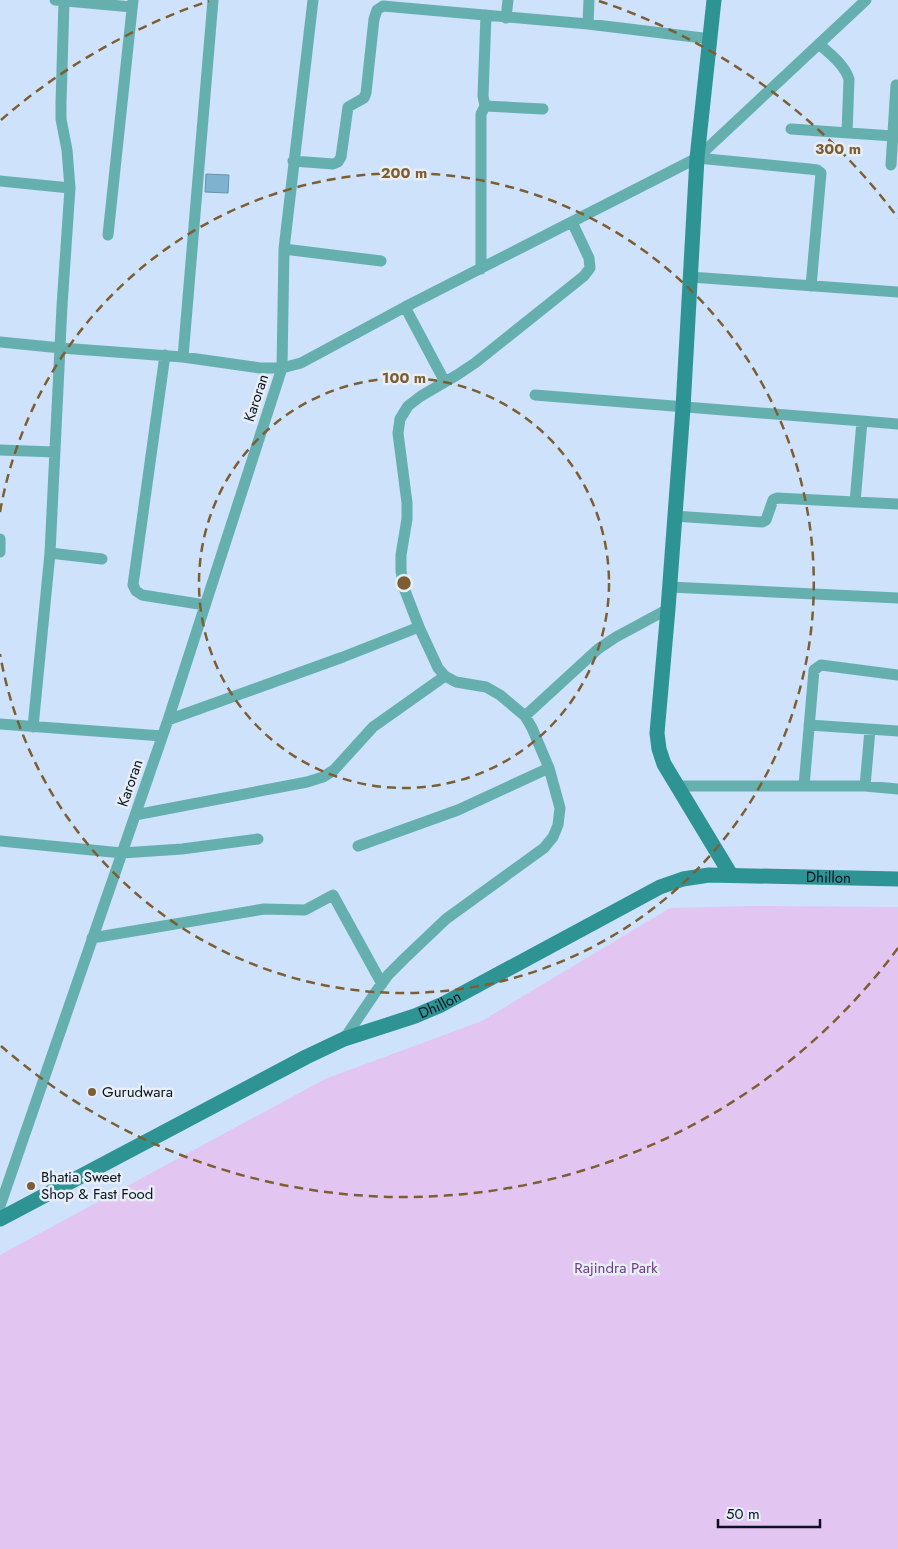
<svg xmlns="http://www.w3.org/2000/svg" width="898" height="1549" viewBox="0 0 898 1549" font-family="Jost,sans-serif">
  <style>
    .green { fill: #e2c5f0 }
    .building { fill: #7fb2cf; stroke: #6294b1 }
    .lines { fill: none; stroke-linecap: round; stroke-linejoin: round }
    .street { stroke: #65b0af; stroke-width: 11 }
    .secondary { stroke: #2d9493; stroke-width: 15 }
    .ring { fill: none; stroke: #7d5e33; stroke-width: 2.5; stroke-dasharray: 9 6 }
    .poi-dot { fill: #7d5e33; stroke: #e7eef6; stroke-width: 2 }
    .labels { text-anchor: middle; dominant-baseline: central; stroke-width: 5; stroke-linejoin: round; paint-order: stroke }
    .street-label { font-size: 15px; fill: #081321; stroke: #e7eef6 }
    .poi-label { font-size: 15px; fill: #081321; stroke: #e7eef6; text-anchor: start }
    .park-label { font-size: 15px; fill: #733a8b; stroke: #e7eef6 }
    .centre { fill: #7d5e33; stroke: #e7eef6; stroke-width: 2.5 }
    .ring-label { font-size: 15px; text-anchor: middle; font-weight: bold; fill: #7d5e33; stroke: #e7eef6; stroke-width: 5; stroke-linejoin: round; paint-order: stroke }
  </style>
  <rect width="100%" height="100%" fill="#cee2fb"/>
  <path class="green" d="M749 906 898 907V1549H0V1255L325 1079 482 1021 670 908Z"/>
  <path class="building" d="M206 174 229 175 228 193 205 192Z"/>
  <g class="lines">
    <path class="street" d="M55 0 132 7
      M64 1 61 103V119L67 150 70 188
      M506 18 508 0
      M588 24 589 0
      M819 44C830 54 844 64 849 79L847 133
      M485 106 543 109
      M791 129 893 136
      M697 158 809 169 817 170 821 173 811 286
      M293 161 333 164 338 162 341 157 348 107 364 98 366 93 374 19 377 10 383 6 588 24 711 39
      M891 165 896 85
      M0 181 70 188 62 306 50 553
      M108 235 133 0
      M284 249 381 261
      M481 269V114L485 106 483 96 486 15
      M690 277 898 292
      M405 307 445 382
      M0 342 61 348 183 357 260 368H282L301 363 405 307 697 158 866 0
      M165 355 133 585 136 591 142 595 205 605
      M183 357 213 0
      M535 395 862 421 855 502 898 504
      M862 421 898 424
      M0 450 55 452
      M674 516 762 522 766 520 773 500 777 498 855 502
      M0 539V552
      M670 587 898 598
      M525 716 598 649 616 637 668 609
      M168 720 343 657 419 627
      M0 724 162 736
      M809 725 898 731
      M33 727 50 553 102 559
      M678 786H865L898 789
      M804 786 814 670 821 665 898 675
      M865 786 870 730
      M135 815 307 782 323 777 334 770 373 727 445 676
      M0 841 122 853 182 849 258 839
      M358 846 458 810 549 768
      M92 938 264 909 305 910 333 895 382 984
      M344 1039 375 993 388 975 404 959 446 919 544 848 553 837 558 825 560 808 549 768 532 728 525 716 500 695 486 687 456 682 445 676 438 668 419 627 404 588 401 571V555L407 519V503L398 433 400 419 408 406 421 396 457 375 475 363 584 276 590 268 589 258 572 222
      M0 1206 168 720 282 368 284 249 313 0"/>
    <g class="secondary">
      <path d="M714 0 697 158 683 408 668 609 657 733 659 749 664 764 731 875"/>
      <path id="s1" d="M0 1219 306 1057 344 1039 415 1016 441 1005 660 887 683 879 709 875 898 879"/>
    </g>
  </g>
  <g class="ring">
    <circle cx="404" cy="583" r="205"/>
    <path d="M0 512A410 410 0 1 1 0 654"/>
    <path d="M898 948A614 614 0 0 1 1 1046M1 120A614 614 0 0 1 209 1M599 1A614 614 0 0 1 898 218"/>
  </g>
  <g class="poi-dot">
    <circle cx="92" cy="1092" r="5"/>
    <circle cx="31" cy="1186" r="5"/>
  </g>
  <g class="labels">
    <g class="street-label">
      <text transform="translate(256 398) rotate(-72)">Karoran</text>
      <text transform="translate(130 783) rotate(-71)">Karoran</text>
      <text stroke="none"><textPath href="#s1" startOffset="910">Dhillon</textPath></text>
      <text stroke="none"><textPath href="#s1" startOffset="490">Dhillon</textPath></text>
    </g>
    <g class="poi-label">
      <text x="102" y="1092">Gurudwara</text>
      <text x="41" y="1177">Bhatia Sweet<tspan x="41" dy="17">Shop &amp; Fast Food</tspan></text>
    </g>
    <g class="park-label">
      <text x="616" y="1268">Rajindra Park</text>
    </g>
  </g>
  <circle cx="404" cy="583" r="8" class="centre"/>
  <g class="ring-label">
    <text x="838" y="154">300 m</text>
    <text x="404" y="178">200 m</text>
    <text x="404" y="383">100 m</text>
  </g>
  <path d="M718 1519v8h102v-8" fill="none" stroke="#081321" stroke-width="2.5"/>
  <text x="726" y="1519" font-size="15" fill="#081321" stroke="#e7eef6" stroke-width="4" paint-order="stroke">50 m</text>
</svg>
